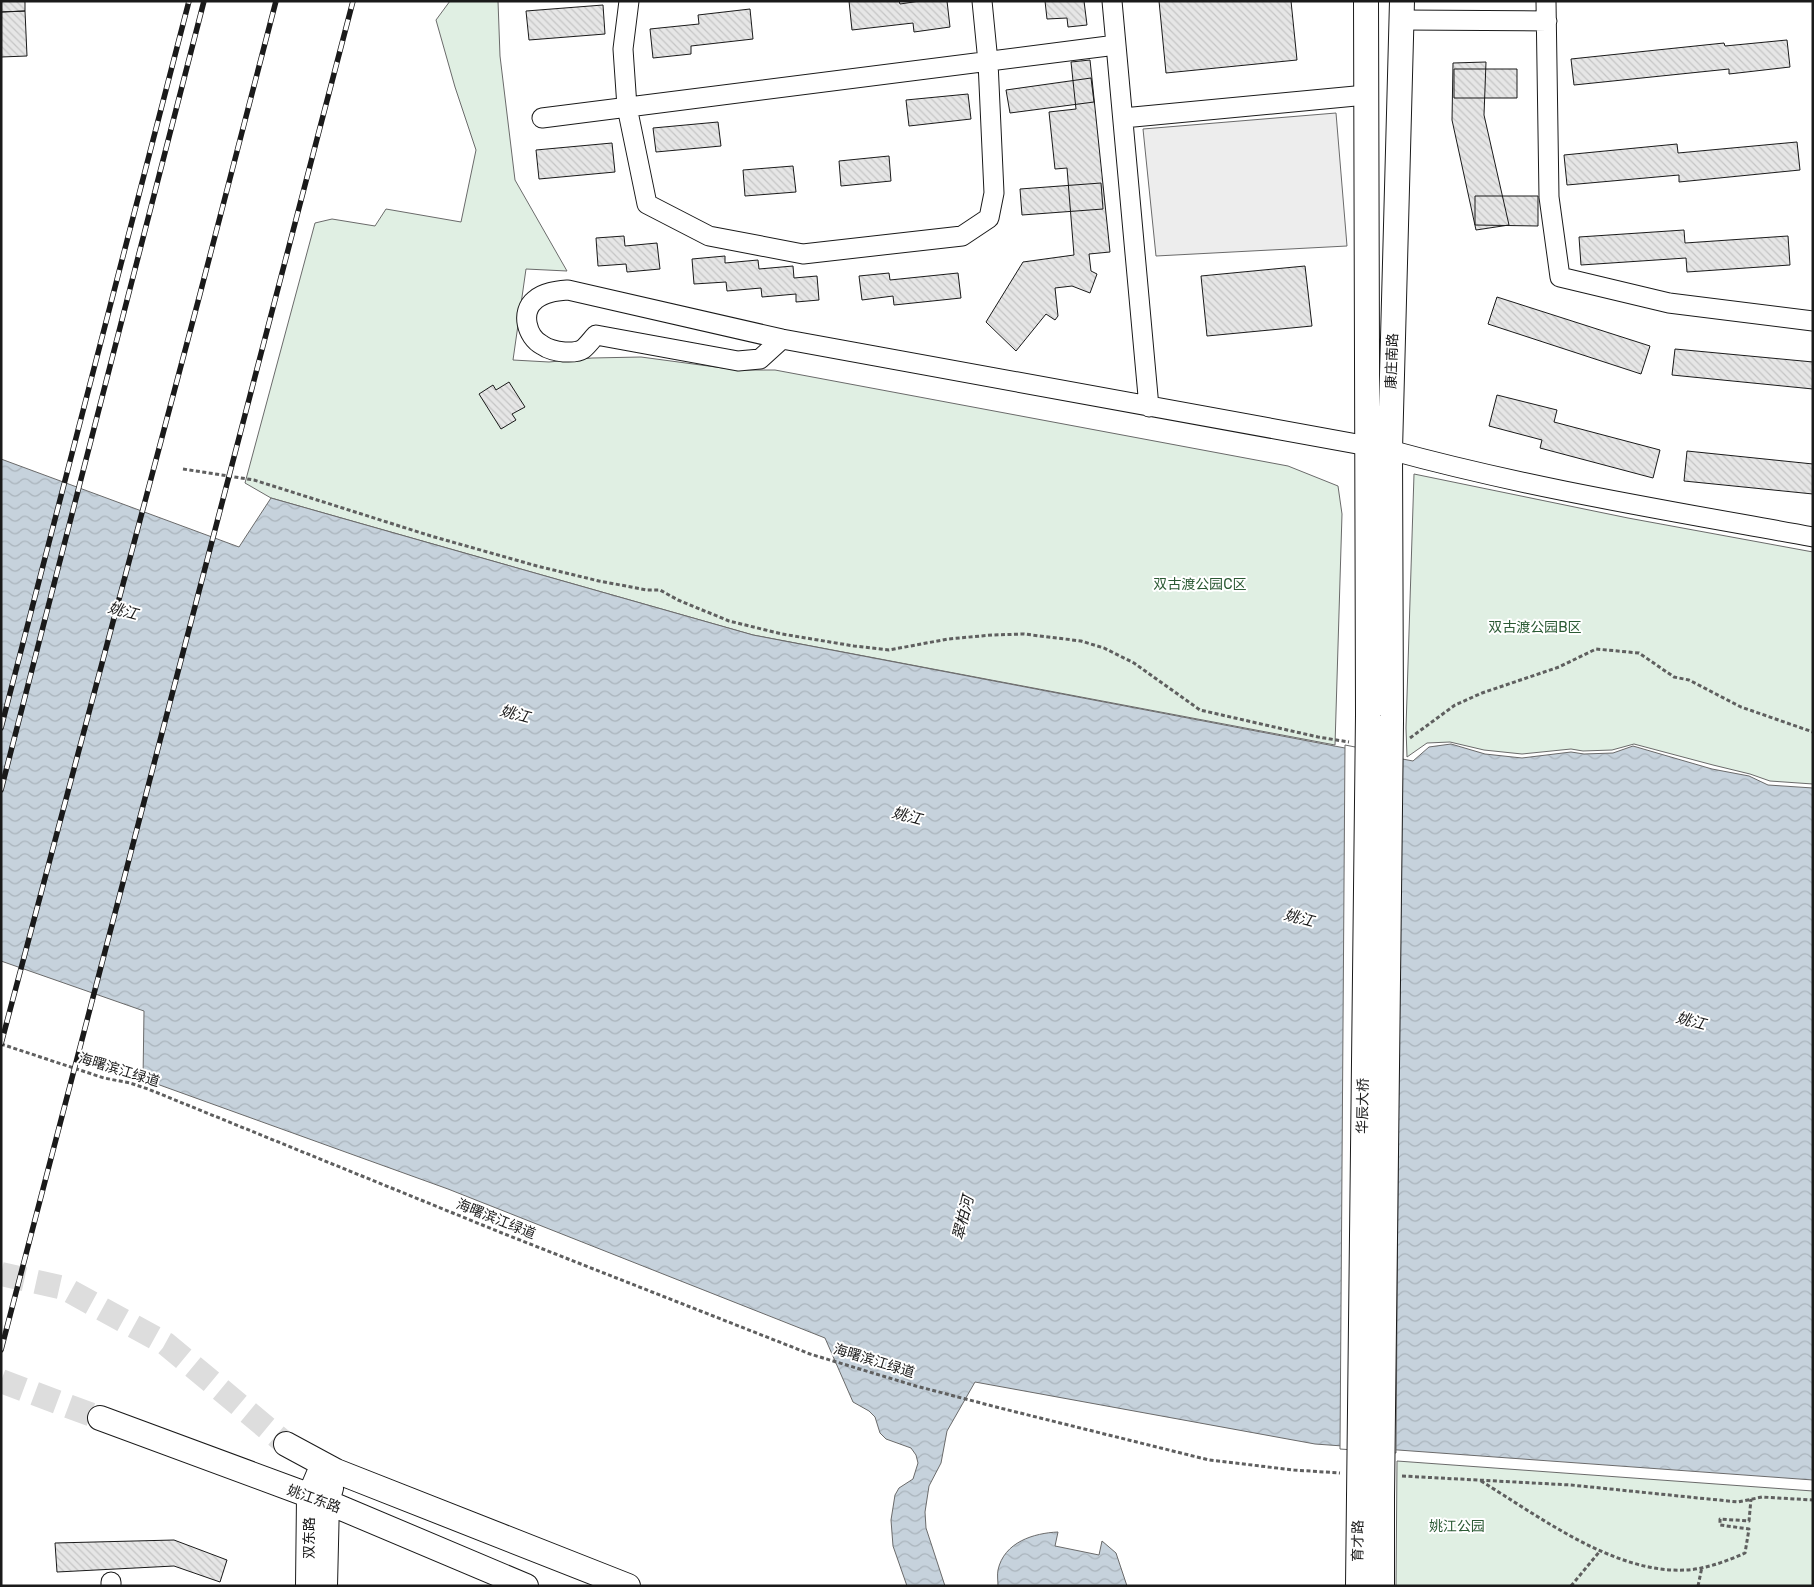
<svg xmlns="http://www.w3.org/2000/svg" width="1814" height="1587" viewBox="0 0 1814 1587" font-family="Rubik,'Noto Sans SC',sans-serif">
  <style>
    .green { fill: #e0efe3; stroke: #6a6a6a }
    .parking { fill: #ededed; stroke: #6a6a6a }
    .water { fill: url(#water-waves); stroke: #6a6a6a }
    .pier { fill: #fff; stroke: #6a6a6a }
    .building { fill: url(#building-back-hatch); stroke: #1a1a1a }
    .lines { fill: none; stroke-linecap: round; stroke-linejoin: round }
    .major-tunnel { stroke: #ddd; stroke-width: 24; stroke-dasharray: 24 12; stroke-linecap: butt }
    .minor-casing { stroke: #1a1a1a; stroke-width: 21 }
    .major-casing { stroke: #1a1a1a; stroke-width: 26 }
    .path { stroke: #5f5f5f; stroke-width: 3; stroke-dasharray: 4 2.5; stroke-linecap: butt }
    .minor { stroke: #fff; stroke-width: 19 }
    .major { stroke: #fff; stroke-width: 24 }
    .rail-casing { stroke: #1a1a1a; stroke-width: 5.5 }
    .rail { stroke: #fff; stroke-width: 4; stroke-dasharray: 11; stroke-linecap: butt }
    .major-bridge-casing { stroke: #1a1a1a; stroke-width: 26; stroke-linecap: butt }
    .major-bridge { stroke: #fff; stroke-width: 24 }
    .labels { text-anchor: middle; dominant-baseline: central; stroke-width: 4; stroke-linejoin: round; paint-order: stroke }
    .street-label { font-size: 14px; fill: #1a1a1a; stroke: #fff }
    .park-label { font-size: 14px; fill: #2b5a34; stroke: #fff }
    .water-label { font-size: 15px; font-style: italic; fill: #1a1a1a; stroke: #fff }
  </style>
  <defs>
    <pattern id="water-waves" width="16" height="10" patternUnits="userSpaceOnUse" patternTransform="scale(1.25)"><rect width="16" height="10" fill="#c6d2dc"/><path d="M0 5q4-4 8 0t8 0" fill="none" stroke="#aab4bc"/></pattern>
    <pattern id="building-back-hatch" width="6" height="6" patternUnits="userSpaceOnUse" patternTransform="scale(1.25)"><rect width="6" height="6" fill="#e6e6e6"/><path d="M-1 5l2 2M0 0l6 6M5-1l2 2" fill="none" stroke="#c5c5c5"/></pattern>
  </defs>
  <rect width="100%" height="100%" fill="#fff"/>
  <path class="green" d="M450 1H498L500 56 515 180 567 271 526 269 513 360 549 362 592 358 641 357 738 370H775L1288 466 1338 486 1342 514 1335 745 753 635 271 498 245 483 315 223 332 219 375 226 386 209 461 222 476 150 455 87 436 20Z
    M1414 474 1628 518 1813 552V784L1770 781 1750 774 1713 765 1634 744 1612 750 1583 751 1571 749 1522 754 1484 750 1450 742 1427 743 1407 757 1406 728Z
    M1397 1461 1813 1491V1586H1396Z"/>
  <path class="parking" d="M1336 113 1347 246 1156 256 1143 129Z"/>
  <path class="water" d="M1 459 239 547 271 498 753 635 1413 761 1429 747 1451 744 1485 754 1522 758 1571 752 1584 754 1613 753 1633 746 1712 769 1749 776 1768 785 1813 788V1480L1315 1444 975 1382 947 1431 941 1463 929 1486 925 1512 926 1528 945 1586H907L893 1546 891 1520 895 1495 899 1488 913 1479 918 1463 916 1455 911 1448 886 1439 880 1433 875 1417 869 1411 853 1402 825 1338 448 1189 143 1079 144 1011 1 961Z
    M1058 1532 1055 1546 1099 1555 1102 1541 1116 1553 1127 1586H998C998 1581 997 1575 998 1570 1004 1542 1034 1533 1058 1532Z"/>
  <path class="pier" d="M1345 745 1401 756 1396 1453 1340 1449Z"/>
  <path class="building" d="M1 1H25V11L1 12Z
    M849 1H899L900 4 920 1H947L950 27 914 32 913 23 852 30Z
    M1045 1H1084L1087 25 1068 27 1067 18 1047 19Z
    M1159 1H1291L1297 60 1166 73Z
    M603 5 605 34 529 40 526 11Z
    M750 9 753 39 691 46V54L653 58 650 29 699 24 698 15Z
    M25 11 27 56 1 57V12Z
    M1787 40 1790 67 1729 74V69L1574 85 1571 59 1724 43 1725 46Z
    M1090 60 1110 252 1089 254 1091 271 1097 274 1090 293 1072 286 1055 288 1058 316 1055 320 1046 314 1016 351 986 322 1023 262 1074 255 1067 168 1055 169 1049 112 1076 109 1071 62Z
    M1486 62 1484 115 1509 225 1476 230 1452 120 1453 63Z
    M1454 69H1517V98H1454Z
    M1091 78 1094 102 1010 113 1006 90Z
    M968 94 971 119 909 126 906 100Z
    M718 122 721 146 656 152 653 128Z
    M1797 142 1800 170 1679 182V175L1567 185 1564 155 1677 144 1678 153Z
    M612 143 615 172 539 179 536 150Z
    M889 156 891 181 841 186 839 161Z
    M793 166 796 192 745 196 743 170Z
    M1101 183 1103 209 1022 215 1020 189Z
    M1475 196H1538V226L1475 225Z
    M1684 230 1685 243 1788 236 1790 265 1687 272 1686 258 1581 265 1579 237Z
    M624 236 625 246 657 243 660 269 627 272 626 264 598 266 596 238Z
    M725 256V263L758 260 759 269 793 266 794 278 817 276 819 300 796 302V294L762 297 761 288 727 291 726 282 694 284 692 259Z
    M1305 266 1312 326 1207 336 1201 276Z
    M889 273 890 280 958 273 961 298 894 305 893 296 862 300 859 276Z
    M1497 297 1650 346 1641 374 1488 324Z
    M1675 349 1813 362V389L1672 375Z
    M509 382 525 407 512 414 516 420 501 429 479 394 493 385 496 390Z
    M1497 395 1557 410 1554 422 1660 450 1653 478 1540 448 1542 440 1489 426Z
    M1687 451 1813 464V494L1684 481Z
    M174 1540 227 1560 220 1582 174 1566 57 1572 55 1543Z"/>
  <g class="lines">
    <path class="major-tunnel" d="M1 1274 64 1288 166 1344 286 1444
      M1 1381 100 1418"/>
    <g class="minor-casing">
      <path id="minor" d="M629 1 623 49 627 107 647 204 709 236 803 254 962 236 989 218 994 193 988 62 982 1
        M1112 1 1149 407
        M1546 1 1549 197 1560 277 1669 303 1813 321
        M1402 20 1547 21
        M542 118 1116 45
        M1123 118 1366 95
        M782 339 760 359 738 361 596 335C592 339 588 345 583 349 577 353 570 352 564 352 556 351 549 350 542 345 527 337 520 312 535 300 544 292 557 291 568 290L782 339 1390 450C1528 488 1671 511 1813 537
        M111 1582V1586"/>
    </g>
    <g class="major-casing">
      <path id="major" d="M1366 1 1368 715
        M1391 721 1390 450 1402 1
        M100 1418 327 1502 526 1586
        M286 1444 336 1471 628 1586
        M1382 1497V1586
        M308 1586 309 1497 323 1464
        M325 1586 327 1502 331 1488
        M1358 1586 1359 1497"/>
    </g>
    <path class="path" d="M183 469 254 480 431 536 537 566 599 581 647 590H660L678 600 729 621 782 634 854 646 889 650 948 639 992 635 1024 634 1081 641 1104 648 1134 663 1200 710 1318 737 1349 742
      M1410 738 1455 705 1482 693 1559 667 1596 649 1639 653 1674 677 1689 680 1741 707 1813 732
      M1 1044 104 1078 130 1083 148 1089 502 1233 810 1354 916 1386 1000 1408 1209 1460 1294 1470 1340 1473
      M1402 1476 1571 1485 1738 1502 1762 1497 1813 1500
      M1481 1481C1540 1517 1615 1574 1686 1570 1706 1569 1727 1561 1745 1553L1749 1529 1720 1525V1519L1749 1521 1751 1499
      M1571 1586 1600 1551
      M1698 1586 1702 1567"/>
    <use href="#minor" class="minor"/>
    <use href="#major" class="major"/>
    <g class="rail-casing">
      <path id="rail" d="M1 728 189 1
        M1 790 204 1
        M1 1044 200 294 276 1
        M1 1350 353 1"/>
    </g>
    <use href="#rail" class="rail"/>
    <g class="major-bridge-casing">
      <path id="major-bridge" d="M1359 1497 1368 715
        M1382 1497 1391 721"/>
    </g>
    <use href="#major-bridge" class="major-bridge"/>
  </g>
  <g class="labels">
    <g class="street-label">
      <text transform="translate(1392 361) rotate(-88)">康庄南路</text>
      <text transform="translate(119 1070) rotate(17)">海曙滨江绿道</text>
      <text transform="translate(1363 1106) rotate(-89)">华辰大桥</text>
      <text transform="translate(496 1219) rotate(22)">海曙滨江绿道</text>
      <text transform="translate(874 1361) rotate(17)">海曙滨江绿道</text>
      <text transform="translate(314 1499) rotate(20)">姚江东路</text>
      <text transform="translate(309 1538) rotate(-90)">双东路</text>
      <text transform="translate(1358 1541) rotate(-89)">育才路</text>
    </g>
    <g class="park-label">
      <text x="1200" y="584">双古渡公园C区</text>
      <text x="1535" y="627">双古渡公园B区</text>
      <text x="1457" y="1526">姚江公园</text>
    </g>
    <g class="water-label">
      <text transform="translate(123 611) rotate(15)">姚江</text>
      <text transform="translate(515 714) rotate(15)">姚江</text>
      <text transform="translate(907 816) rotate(15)">姚江</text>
      <text transform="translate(1299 918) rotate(15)">姚江</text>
      <text transform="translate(1691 1021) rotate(15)">姚江</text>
      <text transform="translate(963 1218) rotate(-76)">翠柏河</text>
    </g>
  </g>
  <rect width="1814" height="1587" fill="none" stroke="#1a1a1a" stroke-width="5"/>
</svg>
